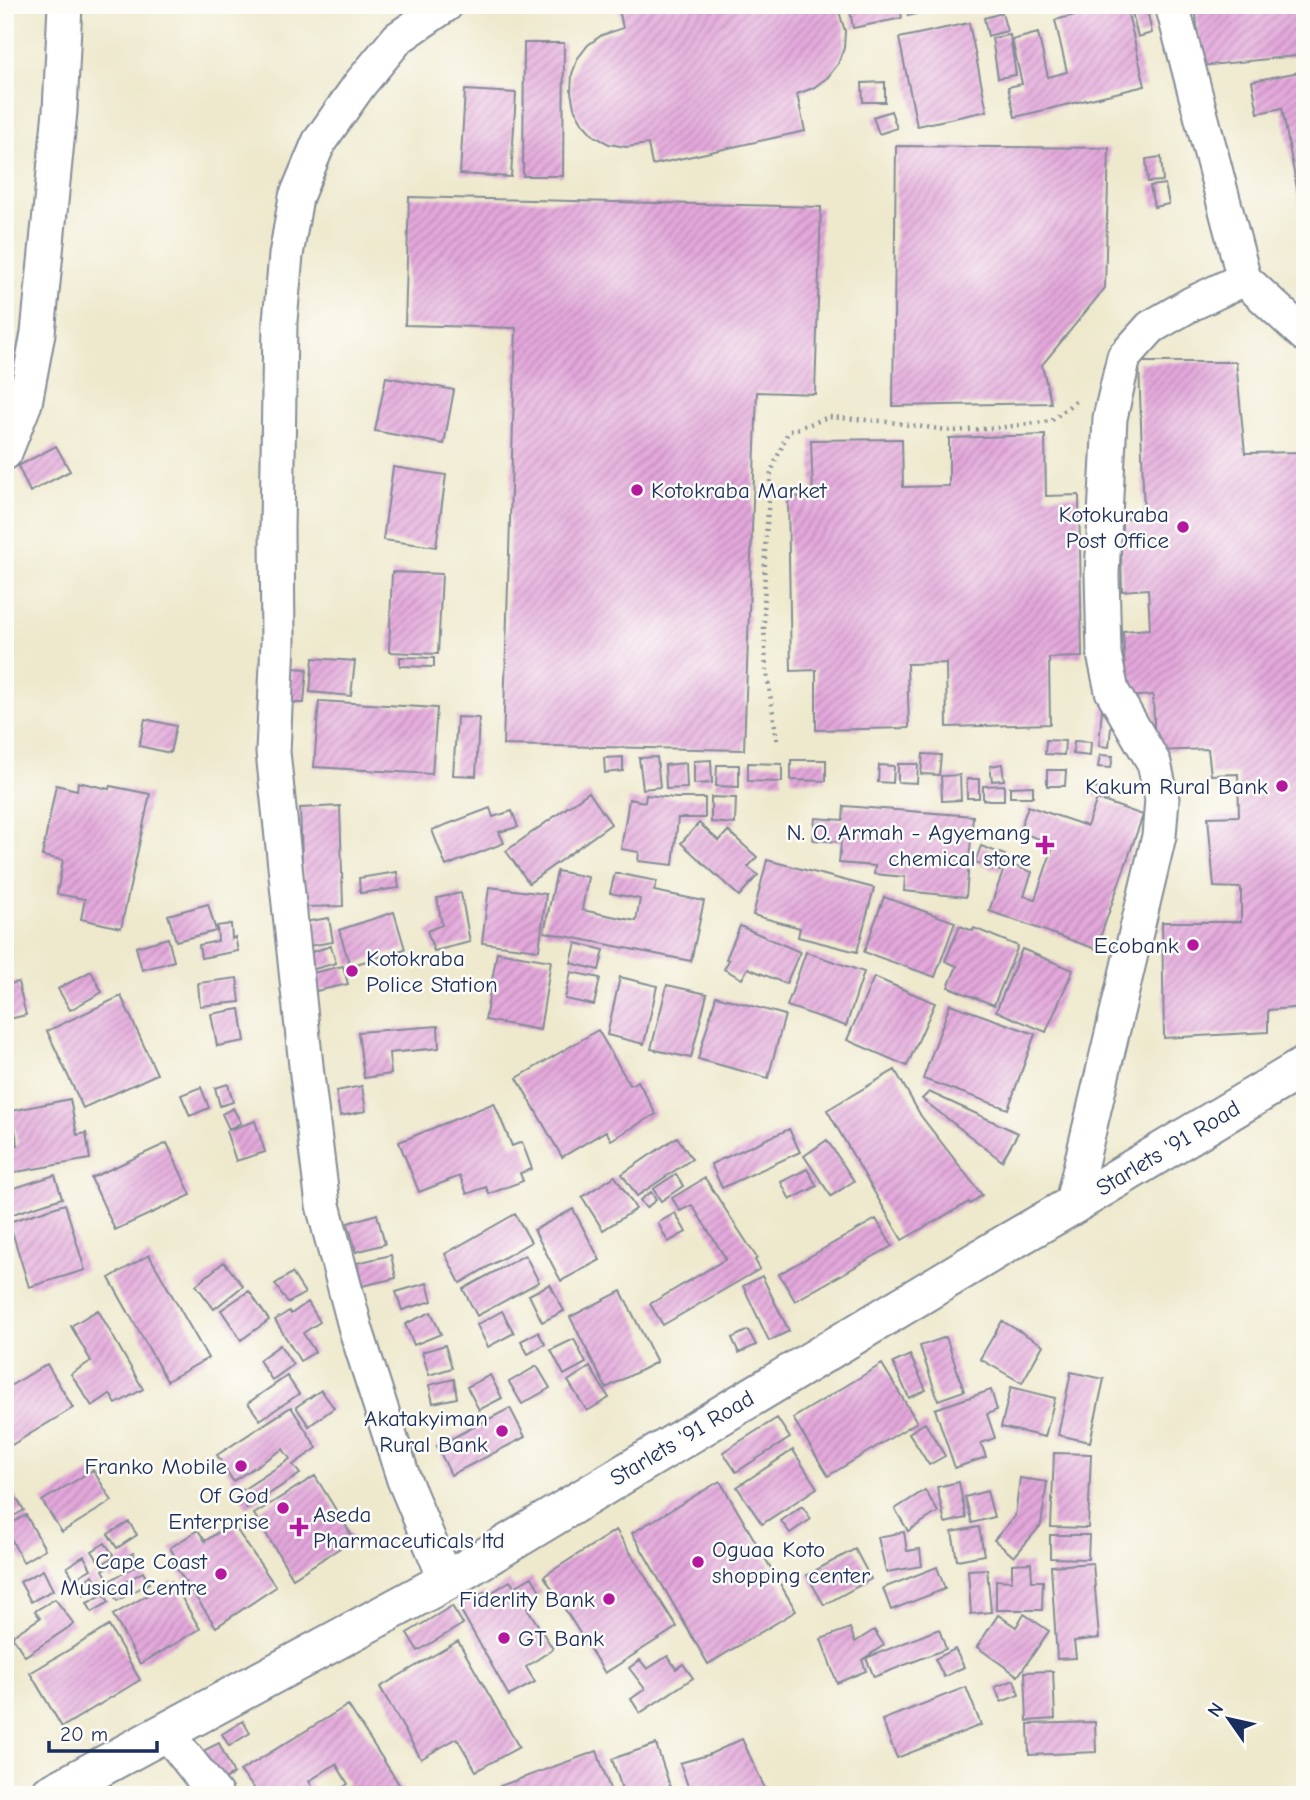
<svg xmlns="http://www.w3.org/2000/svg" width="1310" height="1800" viewBox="0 0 1310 1800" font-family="'Comic Neue',sans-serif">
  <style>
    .building { fill: url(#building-hatch) }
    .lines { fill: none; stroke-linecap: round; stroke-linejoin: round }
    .street-casing { stroke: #848c96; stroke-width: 37 }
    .secondary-casing { stroke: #848c96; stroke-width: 42 }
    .path { stroke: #848c96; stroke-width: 4.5; stroke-dasharray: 2 5; stroke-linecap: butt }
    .street { stroke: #fff; stroke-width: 33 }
    .secondary { stroke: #fff; stroke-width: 38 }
    .poi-dot { fill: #b5179e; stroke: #fdfcf7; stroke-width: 2.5 }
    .labels { text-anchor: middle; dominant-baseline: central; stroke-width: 5; stroke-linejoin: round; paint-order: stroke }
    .poi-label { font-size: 23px; fill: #1b2f5e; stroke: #fdfcf7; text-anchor: end }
    .street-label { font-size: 23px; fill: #1b2f5e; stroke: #fdfcf7 }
  </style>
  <defs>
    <pattern id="building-hatch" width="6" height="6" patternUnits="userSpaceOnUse" patternTransform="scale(1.75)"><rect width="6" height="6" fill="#e4a8db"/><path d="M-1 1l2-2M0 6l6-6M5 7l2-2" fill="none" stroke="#b889b5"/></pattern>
  </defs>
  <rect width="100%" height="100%" fill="#fdfcf7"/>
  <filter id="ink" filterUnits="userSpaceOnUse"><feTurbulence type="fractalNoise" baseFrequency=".0143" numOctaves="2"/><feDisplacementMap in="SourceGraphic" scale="14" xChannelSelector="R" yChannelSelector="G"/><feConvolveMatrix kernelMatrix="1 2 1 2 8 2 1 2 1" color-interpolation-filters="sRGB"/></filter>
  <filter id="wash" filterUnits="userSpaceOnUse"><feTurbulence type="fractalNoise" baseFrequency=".00686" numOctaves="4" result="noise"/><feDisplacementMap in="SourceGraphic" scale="28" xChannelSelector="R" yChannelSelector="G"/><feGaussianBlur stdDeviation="1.57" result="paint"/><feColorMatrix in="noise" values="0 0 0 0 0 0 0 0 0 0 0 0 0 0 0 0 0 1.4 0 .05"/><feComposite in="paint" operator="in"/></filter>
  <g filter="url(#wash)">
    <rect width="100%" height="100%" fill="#eee9cd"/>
    <g id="blocks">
      <path class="building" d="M618 5H837L845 31 844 48 838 64 827 78 813 88 797 94 805 131 652 165 648 144 626 147 609 144 594 136 583 124 574 108 571 92 572 74 578 58 588 45 602 35 623 28Z
        M849 5H900L902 18 853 28Z
        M906 5H915L916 14 908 16Z
        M1115 5H1126L1145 86 1015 117 1008 87 1022 84 1012 40 1038 33 1048 77 1067 72 1055 20Z
        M1146 5 1152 33 1138 37 1131 8Z
        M1195 5H1305V55L1201 66Z
        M1002 13 1007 31 988 36 984 18Z
        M969 23 987 111 917 126 899 38Z
        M1010 35 1016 75 998 78 992 38Z
        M524 43H564L563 176H523Z
        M1305 71V221H1303L1282 108 1258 113 1252 81Z
        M885 82V102H863L862 83Z
        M465 90 516 93 511 177 460 174Z
        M891 111 897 128 879 134 873 117Z
        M896 146 1109 148 1105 288 1042 365 1051 403 893 406Z
        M1161 157 1163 181 1148 182 1146 159Z
        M1165 184 1169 204 1154 207 1150 186Z
        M409 197 821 207 815 394 757 392 744 750 503 745 516 328 405 325Z
        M1139 362H1236L1245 453 1305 452V1007L1268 1010V1032L1164 1038 1162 922H1241V888L1214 887 1208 817 1239 816 1238 774 1211 775 1208 749 1155 751 1153 695 1126 697 1123 631 1150 629 1148 589 1122 591 1120 519 1144 517Z
        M386 377 454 390 444 444 375 431Z
        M1045 435 1046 496 1079 495 1082 657 1049 658 1050 724 947 727 946 663 907 664 909 728 816 730V670L791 671 788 497 813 496 811 440 902 439 903 487 949 486V438Z
        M56 446 70 471 30 492 18 466Z
        M393 467 446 475 436 547 383 540Z
        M392 572 442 574 438 654 389 652Z
        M400 657 434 658V667L400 666Z
        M313 658 355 661 351 696 310 692Z
        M292 668 307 669 304 703H289Z
        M319 701 437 708 432 774 314 767Z
        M1102 707 1113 708 1109 747 1099 746Z
        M457 717 479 718 476 776 453 775Z
        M145 719 176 726 170 753 139 746Z
        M1046 740 1065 741 1064 755 1045 754Z
        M1074 741 1091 742 1090 756 1073 754Z
        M923 754 941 755 939 775 921 774Z
        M1100 755 1113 756 1111 768 1098 767Z
        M623 757V771L605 773 604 758Z
        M657 757 660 787 643 789 639 758Z
        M711 760 712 783 694 784V761Z
        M791 760H826V781L791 780Z
        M686 763 687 788 666 789 665 765Z
        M748 763 782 764V782L748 781Z
        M898 764H918L917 783 898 782Z
        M1002 764 1004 780 992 781 990 766Z
        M717 765H739V787L716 786Z
        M879 765 894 766 893 783 878 782Z
        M1047 770H1066L1065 786H1047Z
        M960 775 961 800 942 801 941 776Z
        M967 779H979V798H967Z
        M78 782 109 789 110 786 150 794 121 928 81 919 85 899 57 894 63 860 42 856 56 785 77 790Z
        M1004 785V800H983V786Z
        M1033 786V797H1010V787Z
        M1089 787 1109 791 1107 800 1087 796Z
        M589 792 611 824 529 883 506 851Z
        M646 795 675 798H705V818H678L673 865 638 861 639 852 621 849 629 799 645 802Z
        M711 797 736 798 735 824 711 822Z
        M1097 799 1143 815 1096 949 989 911 1006 863 1032 872 1024 896 1035 899 1054 844 1019 832 1028 806 1087 826Z
        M340 806 343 906 304 907 300 808Z
        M844 806 973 816 966 897 904 891 905 877 874 874 875 866 839 863 841 842 813 840 815 818 843 820Z
        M490 808 493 817 512 811 518 827 499 832 504 843 446 866 432 830Z
        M699 823 719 841 728 831 757 857 748 867 758 875 739 896 681 843Z
        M981 846 1005 855 1000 871 975 862Z
        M767 860 874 888 857 952 798 937 800 928 753 915Z
        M557 871 588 877 582 910 636 921 640 899 610 893 615 873 657 881 654 891 704 901 691 961 544 932Z
        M397 872 399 888 360 893 359 878Z
        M489 887 546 894 539 950 482 943Z
        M461 893 470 942 434 951 427 931 442 925 437 898Z
        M884 897 955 922 935 977 864 952Z
        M208 904 216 931 176 941 168 915Z
        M394 912 405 949 350 966 339 930Z
        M329 918 333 942 302 947 298 923Z
        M231 924 232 939 235 937 238 951 201 958 199 945 218 941 217 926Z
        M740 926 800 952 786 984 748 968 742 979 724 969 729 960 726 959Z
        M960 926 973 931 974 928 1018 946 994 1005 948 987 957 966 945 961Z
        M168 938 174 961 142 970 136 947Z
        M576 943 604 950 599 970 571 963Z
        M331 946 336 963 307 971 302 955Z
        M1022 949 1073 970 1046 1032 996 1011Z
        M497 952 551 961 540 1030 485 1020Z
        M806 952 864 972 846 1026 787 1006Z
        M343 966 348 984 316 991 312 973Z
        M91 971 102 992 70 1010 58 989Z
        M571 972 600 978 594 1005 565 999Z
        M620 977 657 986 644 1044 607 1035Z
        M874 977 935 1003 907 1066 847 1040Z
        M237 978 240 1002 200 1006 198 983Z
        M18 982 26 1015 5 1020V985Z
        M667 985 707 994 691 1058 651 1049Z
        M121 996 157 1074 83 1108 47 1031Z
        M716 996 785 1015 768 1078 698 1059Z
        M950 1004 1035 1034 1008 1109 923 1079Z
        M240 1009 245 1041 217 1046 211 1014Z
        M438 1026 439 1048 389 1053 391 1074 364 1078 358 1032Z
        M598 1030 630 1085 638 1081 656 1114 611 1140 606 1131 562 1157 517 1078Z
        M895 1070 921 1116 982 1195 970 1204 969 1202 902 1240 827 1110Z
        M228 1084 233 1102 220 1106 215 1088Z
        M362 1086 366 1111 340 1116 336 1091Z
        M201 1087 209 1108 190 1116 181 1095Z
        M929 1092 1018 1133 1002 1161 922 1099Z
        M70 1099 77 1135 86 1133 90 1159 5 1174V1147L18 1145 11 1111Z
        M494 1103 512 1146 522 1142 532 1169 520 1173 523 1181 489 1194 486 1187 467 1194 460 1176 419 1192 399 1142Z
        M233 1108 241 1123 229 1129 222 1114Z
        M255 1121 265 1152 236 1161 226 1131Z
        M789 1129 800 1152 722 1188 711 1164Z
        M677 1137 692 1159 637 1196 622 1174Z
        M827 1140 854 1181 831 1196 804 1156Z
        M167 1143 191 1195 115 1230 91 1178Z
        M807 1169 817 1186 790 1200 781 1182Z
        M676 1174 683 1186 661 1201 653 1189Z
        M55 1175 62 1198 7 1216 5 1191Z
        M615 1176 636 1209 603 1230 582 1197Z
        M705 1178 757 1258 755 1260 760 1269 663 1325 650 1304 726 1259 692 1205 680 1211 672 1198Z
        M651 1192 656 1200 646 1208 640 1200Z
        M65 1204 85 1270 29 1287 9 1222Z
        M573 1209 600 1260 561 1281 534 1230Z
        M675 1213 686 1232 668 1242 658 1223Z
        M377 1214 385 1244 356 1252 348 1223Z
        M515 1214 531 1242 460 1283 445 1254Z
        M876 1219 892 1246 795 1301 779 1274Z
        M149 1255 208 1358 167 1381 109 1278Z
        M391 1255 396 1278 362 1286 357 1263Z
        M525 1255 539 1282 477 1316 463 1289Z
        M224 1262 243 1286 214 1309 196 1285Z
        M292 1273 305 1293 288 1303 275 1284Z
        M762 1276 789 1331 769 1341 743 1286Z
        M427 1283 432 1301 402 1310 396 1292Z
        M550 1284 564 1311 542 1322 529 1295Z
        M249 1291 269 1320 241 1340 221 1310Z
        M621 1291 657 1362 606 1388 570 1317Z
        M308 1302 320 1322 303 1333 315 1352 300 1361 275 1320 289 1311 291 1314Z
        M98 1310 143 1389 116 1404 110 1394 92 1406 71 1374 91 1361 71 1326Z
        M502 1311 514 1333 488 1347 477 1325Z
        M431 1312 441 1334 414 1345 405 1324Z
        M1002 1321 1043 1345 1022 1383 980 1359Z
        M748 1330 756 1345 739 1353 732 1338Z
        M538 1332 545 1344 528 1354 521 1341Z
        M946 1337 964 1391 938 1400 920 1346Z
        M574 1339 586 1363 564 1375 551 1350Z
        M280 1345 293 1365 272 1380 259 1360Z
        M445 1345 452 1368 429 1375 422 1352Z
        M910 1355 926 1390 909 1398 893 1363Z
        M47 1364 73 1408 5 1449V1389Z
        M882 1364 917 1422 828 1476 793 1418Z
        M537 1366 550 1388 522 1404 509 1382Z
        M590 1367 609 1398 587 1411 568 1381Z
        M1071 1372 1104 1379 1090 1442 1058 1435Z
        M490 1375 502 1398 479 1410 467 1387Z
        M287 1376 299 1394 260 1420 248 1403Z
        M454 1379 457 1398 433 1403 429 1385Z
        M1011 1387 1055 1398 1045 1437 1001 1427Z
        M321 1390 334 1408 309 1426 296 1407Z
        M991 1390 997 1410 987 1414 995 1438 981 1443 986 1457 955 1468 935 1409Z
        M291 1407 317 1448 293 1465 300 1474 247 1508 238 1493 290 1459 283 1449 233 1481 217 1455Z
        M510 1408 525 1437 451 1475 437 1446Z
        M777 1418 790 1438 736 1472 723 1452Z
        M925 1423 945 1456 929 1465 909 1433Z
        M793 1450 817 1488 762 1524 737 1487Z
        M1054 1453 1091 1454 1088 1528 1051 1527Z
        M93 1470 112 1501 62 1532 42 1501Z
        M315 1476 354 1539 293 1578 254 1514Z
        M1020 1478 1047 1482 1041 1525 1014 1557 994 1540 1015 1516Z
        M5 1480 24 1510 5 1521Z
        M720 1481 796 1611 708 1664 632 1533Z
        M959 1482 966 1518 945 1523 937 1487Z
        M925 1490 938 1512 908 1531 895 1509Z
        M987 1491 994 1517 972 1523 965 1497Z
        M802 1506 811 1519 790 1533 781 1521Z
        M26 1515 45 1549 23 1562 5 1527Z
        M129 1522 137 1535 117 1548 108 1534Z
        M232 1523 276 1587 216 1627 173 1563 177 1560 170 1548 198 1530 205 1541Z
        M979 1527 984 1555 957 1560 952 1532Z
        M616 1530 677 1627 605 1673 544 1576Z
        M904 1532 907 1551 920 1549 922 1566 886 1572 878 1537Z
        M1050 1535H1089L1088 1559 1050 1558Z
        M105 1543 114 1556 101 1565 92 1551Z
        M855 1549 871 1579 824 1605 807 1575Z
        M133 1553 139 1564 109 1581 103 1570Z
        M84 1556 91 1569 74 1579 67 1567Z
        M1031 1563 1032 1581H1043L1042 1610H996V1580L1012 1581V1564Z
        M1093 1563 1099 1638 1074 1641 1076 1658 1057 1659 1051 1566Z
        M937 1567 945 1589 891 1610 883 1588Z
        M987 1569 991 1612 971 1614 968 1570Z
        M43 1570 53 1590 31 1602 20 1582Z
        M143 1572 149 1583 117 1601 111 1590Z
        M93 1575 99 1586 84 1595 78 1585Z
        M532 1577 541 1593 524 1603 553 1649 526 1667 535 1682 509 1696 459 1607 484 1592 486 1596 510 1581 514 1587Z
        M172 1581 200 1629 140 1664 113 1615Z
        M104 1594 109 1602 92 1612 87 1603Z
        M55 1599 74 1624 25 1656 12 1636 40 1618 35 1611Z
        M452 1606 463 1624 418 1651 407 1633Z
        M1024 1614 1049 1631 1018 1676 977 1647 998 1615 1016 1627Z
        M109 1626 140 1680 62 1727 30 1673Z
        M850 1628 855 1642 874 1630 884 1645 862 1660 866 1671 837 1683 821 1639Z
        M939 1629 946 1649 874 1677 866 1658Z
        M458 1641 519 1747 476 1771 457 1738 421 1759 380 1687Z
        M955 1649 964 1667 944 1677 935 1659Z
        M668 1656 676 1669 683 1664 693 1678 640 1713 631 1699 645 1689 629 1668 640 1660 647 1669Z
        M1053 1671 1055 1719 1027 1721 1025 1672Z
        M1014 1680 1019 1695 1001 1702 995 1687Z
        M966 1687 981 1725 897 1758 882 1720Z
        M348 1705 406 1795H332L348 1784 336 1764 309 1781 317 1795H260L240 1771Z
        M243 1721 250 1733 229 1746 222 1734Z
        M1095 1722 1096 1752 1029 1755 1028 1724Z
        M742 1739 768 1795H691L680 1763 708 1755Z
        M219 1743 234 1774 213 1785 197 1754Z
        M656 1744 673 1795H624L612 1759Z
        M597 1751 612 1795H503L500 1786Z"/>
    </g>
  </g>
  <g filter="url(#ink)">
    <use href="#blocks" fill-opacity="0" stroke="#848c96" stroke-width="2"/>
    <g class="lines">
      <g class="street-casing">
        <path id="street" d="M446 5 398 38 360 84 319 142 296 197 286 255 280 321 277 531 278 642 273 752 307 1075 323 1205 356 1330 404 1480 446 1581
          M1244 279 1305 335
          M5 453 25 403 38 333 60 111 65 5
          M1071 1206 1159 836 1162 799 1154 763 1112 691 1104 654 1102 574 1110 418 1124 357 1151 327 1191 304 1244 279 1172 5
          M166 1732 216 1795"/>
      </g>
      <g class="secondary-casing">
        <path id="secondary" d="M49 1795 446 1581 997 1249 1071 1206 1305 1066"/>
      </g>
      <path class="path" d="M777 740 766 667 764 627 765 549 771 472 788 432 829 417 881 421 954 431 1005 427 1051 421 1077 400"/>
      <use href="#street" class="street"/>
      <use href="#secondary" class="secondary"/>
    </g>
  </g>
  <g class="poi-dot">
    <circle cx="637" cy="490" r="7"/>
    <circle cx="1183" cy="527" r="7"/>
    <circle cx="1282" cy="786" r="7"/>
    <path d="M1041.5 834.5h7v7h7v7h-7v7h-7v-7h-7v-7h7z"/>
    <circle cx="1193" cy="945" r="7"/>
    <circle cx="352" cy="971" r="7"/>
    <circle cx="502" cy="1431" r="7"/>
    <circle cx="241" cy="1466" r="7"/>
    <circle cx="283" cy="1508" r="7"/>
    <path d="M295.5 1516.5h7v7h7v7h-7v7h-7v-7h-7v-7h7z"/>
    <circle cx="698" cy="1562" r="7"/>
    <circle cx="221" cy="1574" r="7"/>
    <circle cx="609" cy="1599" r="7"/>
    <circle cx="504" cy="1638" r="7"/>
  </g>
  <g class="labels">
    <g class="poi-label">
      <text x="651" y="490" text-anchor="start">Kotokraba Market</text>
      <text x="1169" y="514">Kotokuraba<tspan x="1169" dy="26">Post Office</tspan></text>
      <text x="1268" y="786">Kakum Rural Bank</text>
      <text x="1031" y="832">N. O. Armah - Agyemang<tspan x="1031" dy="26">chemical store</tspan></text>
      <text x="1179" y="945">Ecobank</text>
      <text x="366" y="958" text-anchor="start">Kotokraba<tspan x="366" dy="26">Police Station</tspan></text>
      <text x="488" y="1418">Akatakyiman<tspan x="488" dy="26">Rural Bank</tspan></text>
      <text x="227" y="1466">Franko Mobile</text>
      <text x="269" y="1495">Of God<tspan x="269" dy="26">Enterprise</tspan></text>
      <text x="313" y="1514" text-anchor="start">Aseda<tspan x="313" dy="26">Pharmaceuticals ltd</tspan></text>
      <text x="712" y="1549" text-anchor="start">Oguaa Koto<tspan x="712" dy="26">shopping center</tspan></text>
      <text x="207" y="1561">Cape Coast<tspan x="207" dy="26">Musical Centre</tspan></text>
      <text x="595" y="1599">Fiderlity Bank</text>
      <text x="518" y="1638" text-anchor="start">GT Bank</text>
    </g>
    <g class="street-label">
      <text transform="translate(1168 1148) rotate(-31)">Starlets '91 Road</text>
      <text transform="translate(682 1438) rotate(-31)">Starlets '91 Road</text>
    </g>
  </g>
  <rect width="1310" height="1800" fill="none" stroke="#fdfcf7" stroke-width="28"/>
  <g transform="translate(1229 1719) rotate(304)" stroke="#fdfcf7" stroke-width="5" paint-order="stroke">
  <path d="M0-5L12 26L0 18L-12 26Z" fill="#1b2f5e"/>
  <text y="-10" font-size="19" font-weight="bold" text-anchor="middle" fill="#1b2f5e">N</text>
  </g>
  <path d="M49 1741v10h108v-10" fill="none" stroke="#1b2f5e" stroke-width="3.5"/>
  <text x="60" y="1741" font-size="21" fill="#1b2f5e" stroke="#fdfcf7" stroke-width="5" paint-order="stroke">20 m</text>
</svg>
